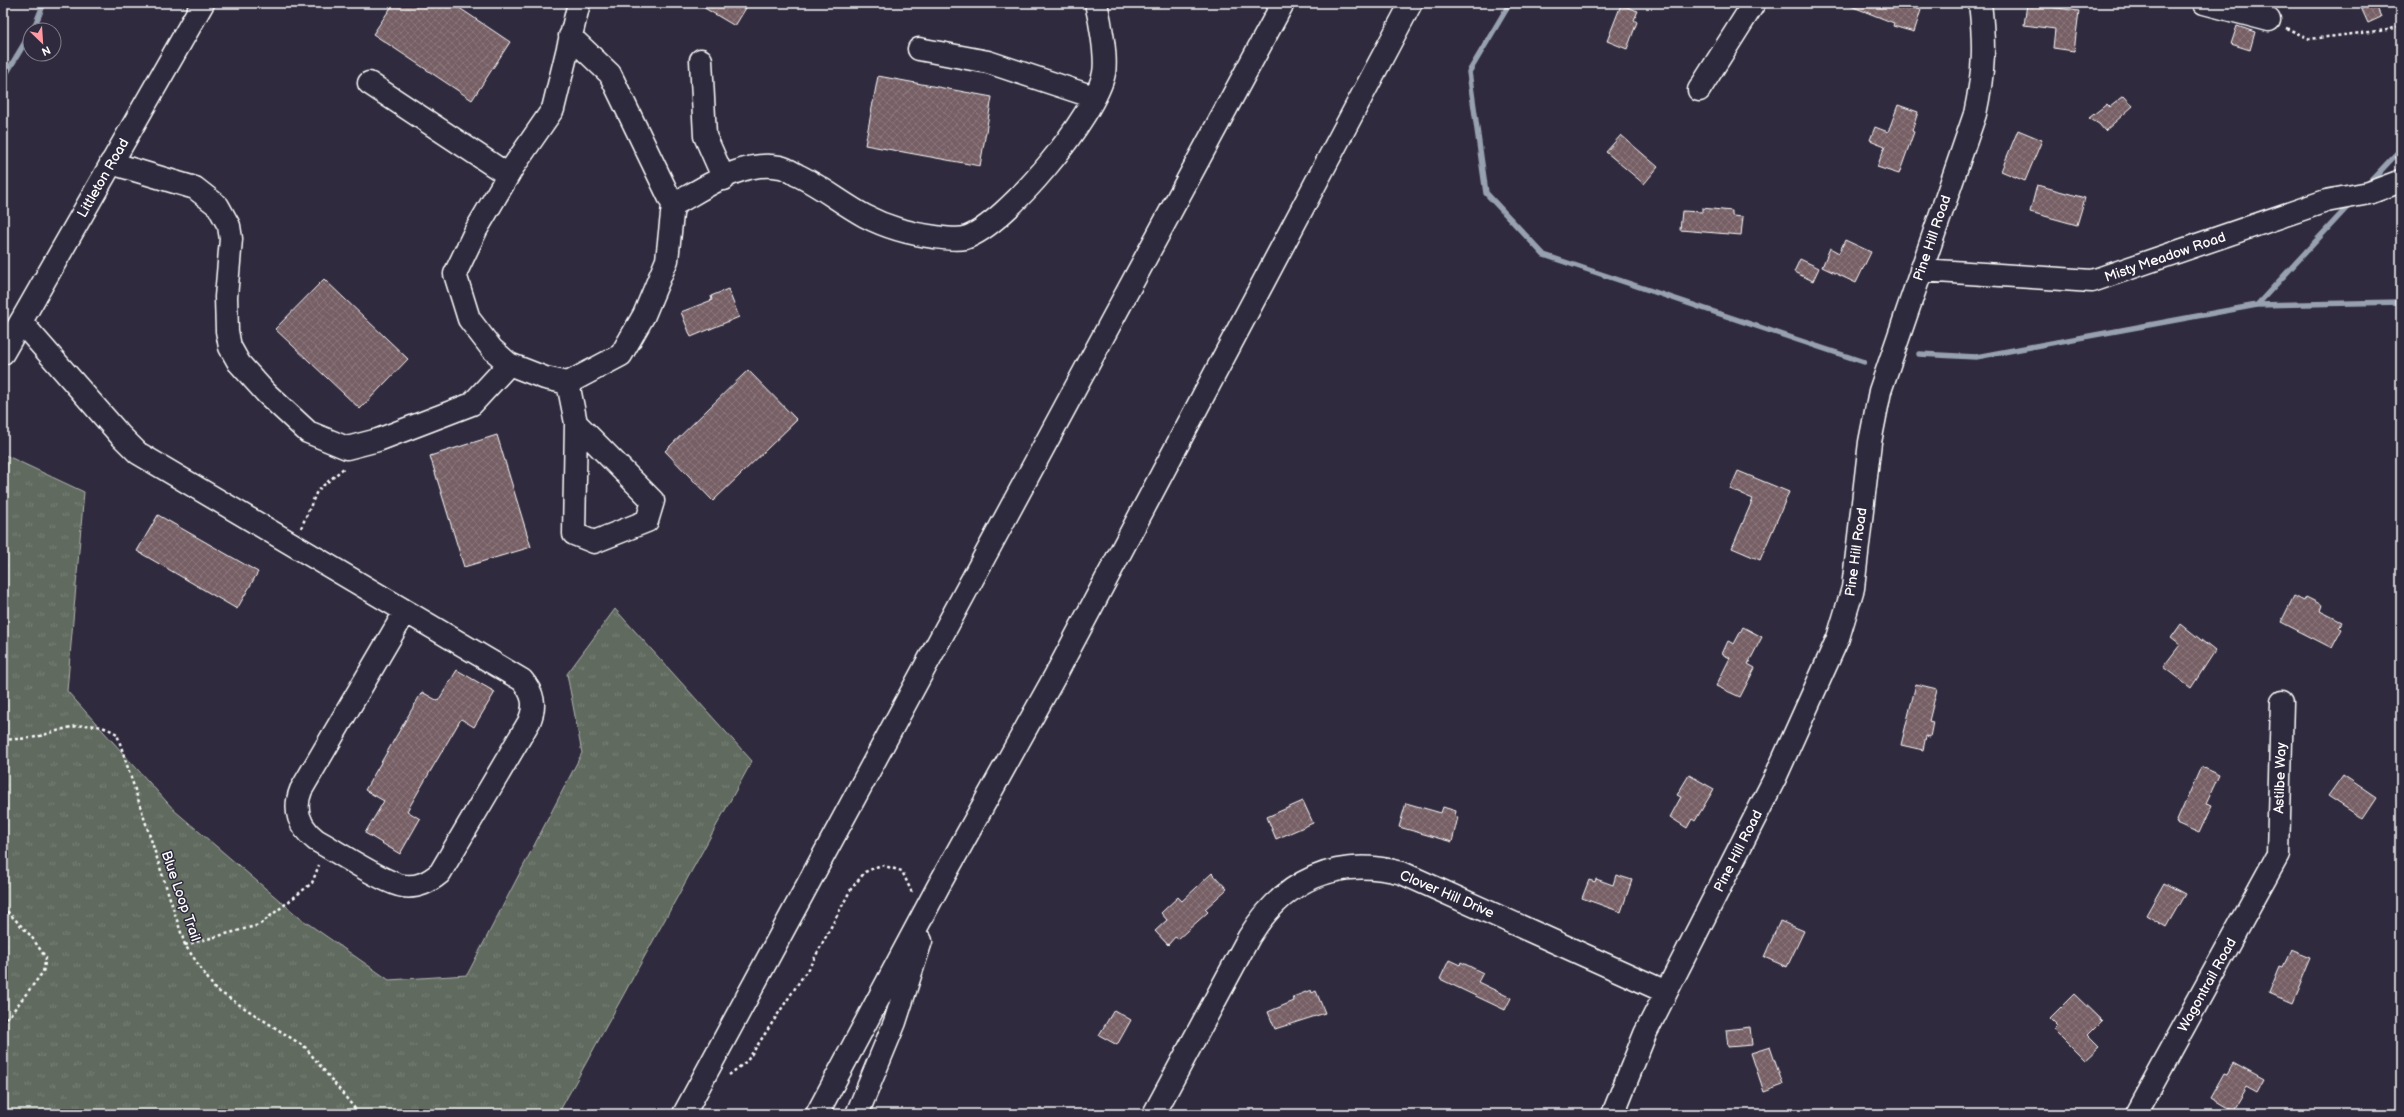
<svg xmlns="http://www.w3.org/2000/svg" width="2404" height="1117" viewBox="0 0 2404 1117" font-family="'Balsamiq Sans',sans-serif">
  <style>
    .park { fill: url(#park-tufts); stroke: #b0b5af }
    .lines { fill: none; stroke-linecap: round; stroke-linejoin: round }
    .stream { stroke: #97a1b0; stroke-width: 5.5 }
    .building { fill: url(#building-cross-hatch); stroke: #fff }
    .minor-casing { stroke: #fff; stroke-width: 25 }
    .major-casing { stroke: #fff; stroke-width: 25 }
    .highway-casing { stroke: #fff; stroke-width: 25 }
    .path { stroke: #fff; stroke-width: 2.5; stroke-dasharray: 3 3; stroke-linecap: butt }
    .minor { stroke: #2f2a3d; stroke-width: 22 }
    .major { stroke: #2f2a3d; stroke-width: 22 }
    .highway { stroke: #2f2a3d; stroke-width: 22 }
    .labels { text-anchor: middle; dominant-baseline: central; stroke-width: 3; stroke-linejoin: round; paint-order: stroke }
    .street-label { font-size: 14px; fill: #fff; stroke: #2f2a3d }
  </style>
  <defs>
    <pattern id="park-tufts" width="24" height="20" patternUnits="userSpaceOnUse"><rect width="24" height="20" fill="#616b5f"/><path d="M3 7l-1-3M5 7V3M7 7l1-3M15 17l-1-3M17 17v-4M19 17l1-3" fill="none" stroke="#798177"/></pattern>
    <pattern id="building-cross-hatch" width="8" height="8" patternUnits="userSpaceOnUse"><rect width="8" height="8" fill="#765f65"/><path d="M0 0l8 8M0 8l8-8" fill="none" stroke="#8b777c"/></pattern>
  </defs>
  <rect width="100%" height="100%" fill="#2f2a3d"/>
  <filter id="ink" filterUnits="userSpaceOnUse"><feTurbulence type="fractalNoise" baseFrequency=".025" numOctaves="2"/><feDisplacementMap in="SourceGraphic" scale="8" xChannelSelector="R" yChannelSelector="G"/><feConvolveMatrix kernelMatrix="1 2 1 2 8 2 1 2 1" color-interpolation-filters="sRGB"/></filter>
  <g filter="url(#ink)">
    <path class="park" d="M3 454 84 492 67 691 175 811 300 918 389 980 467 975 582 753 567 674 615 609 752 761 558 1114H3Z"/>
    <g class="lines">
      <path class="stream" d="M1510 3 1469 72 1486 193 1544 255 1864 362
        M33 30 44 3
        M3 79 30 34
        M2367 185 2401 149
        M2257 305 2351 203
        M1919 354 1976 357 2257 305 2401 302"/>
    </g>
    <path class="building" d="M394 3H452L510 42 472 100 373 34Z
      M696 3H749L735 26Z
      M1843 3H1900L1921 10 1914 32 1893 26 1894 23Z
      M2359 3H2375L2381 17 2368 23Z
      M2027 4 2079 11 2074 51 2053 48 2055 29 2024 25Z
      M1621 5 1638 11 1634 20 1637 22 1627 49 1607 41Z
      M2237 26 2255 32 2250 50 2231 44Z
      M878 76 992 97 980 166 865 145Z
      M2124 96 2133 106 2105 131 2099 124 2089 118 2107 104 2110 107Z
      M1898 105 1918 112 1912 131 1914 132 1899 174 1877 167 1885 146 1870 140 1875 127 1888 132Z
      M2018 130 2042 140 2025 181 2001 171Z
      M1621 135 1658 167 1644 184 1606 152Z
      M2037 185 2085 198 2077 225 2030 212Z
      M1702 208 1732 211V216L1743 217 1741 235 1680 230 1682 211 1702 212Z
      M1845 240 1871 252 1856 283 1822 267 1830 248 1839 253Z
      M1800 259 1819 268 1813 281 1794 272Z
      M324 279 408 359 360 409 275 329Z
      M728 289 739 317 691 337 681 312 712 300 711 296Z
      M748 370 797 420 713 501 665 451Z
      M497 435 531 547 464 567 430 456Z
      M1738 471 1789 492 1760 560 1732 548 1753 499 1730 489Z
      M158 515 258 572 237 609 137 551Z
      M2294 596 2304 601 2306 597 2322 605 2320 611 2342 622 2339 627 2342 629 2332 648 2281 622Z
      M2181 624 2215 651 2191 688 2163 667 2180 645 2171 638Z
      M1743 627 1762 637 1748 664 1755 668 1740 697 1716 686 1730 658 1722 654 1728 641 1734 644Z
      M457 670 495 692 474 727 461 719 407 811 420 819 400 854 365 833 384 801 365 790 422 692 438 701Z
      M1916 684 1937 689 1929 721 1933 722 1930 737 1926 736 1923 750 1901 745Z
      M2201 767 2219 775 2206 803 2212 805 2199 833 2176 823Z
      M1689 775 1714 789 1695 821 1692 819 1687 828 1670 817 1681 797 1677 795Z
      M2343 775 2377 798 2363 819 2328 796Z
      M1303 801 1313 823 1276 839 1267 817Z
      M1406 803 1441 813 1443 807 1456 811 1455 816 1458 817 1452 842 1399 827Z
      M1212 873 1227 889 1205 909 1208 912 1178 939 1175 937 1168 945 1155 931 1167 920 1161 913 1178 897 1182 901Z
      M1616 875 1632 880 1621 912 1582 898 1589 880 1595 882 1596 879 1613 885Z
      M2164 883 2185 894 2166 927 2146 915Z
      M1780 921 1804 931 1787 967 1764 957Z
      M2291 950 2311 958 2292 1003 2269 993 2280 966 2283 967Z
      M1449 960 1460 965 1461 962 1483 973 1478 982 1511 998 1505 1010 1440 979Z
      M1311 990 1312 993 1316 991 1325 1013 1275 1029 1268 1012 1294 1001 1293 997Z
      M2074 994 2102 1021 2088 1035 2099 1046 2084 1060 2054 1030 2058 1026 2050 1018Z
      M1114 1010 1131 1020 1117 1045 1099 1035Z
      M1750 1027 1752 1045 1728 1047 1726 1030Z
      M1770 1047 1783 1085 1764 1092 1751 1053Z
      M2233 1063 2264 1080 2257 1093 2246 1087 2232 1111 2210 1098 2224 1073 2227 1074Z"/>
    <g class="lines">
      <g class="minor-casing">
        <path id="minor" d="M579 3 553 109 513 167 476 230 455 274 469 319 492 349 509 364 545 378 568 383 621 355 644 315 667 260 673 205C705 188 743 159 780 167 786 168 792 172 797 175 821 186 841 203 865 216 886 227 911 234 935 237 943 238 957 240 965 238 1006 225 1096 115 1104 73 1107 56 1100 20 1096 3
          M2204 3 2269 20
          M570 36 610 74 673 205
          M919 49 988 62 1094 97
          M701 60 705 136 724 179
          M369 83 508 175
          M1699 90 1754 3
          M111 163 195 188 218 206 229 226 231 239 226 297 227 331 230 347 239 363 266 393 308 432 347 448 378 440 472 404 509 364
          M1921 270 2092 281 2326 201 2369 193 2401 181
          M21 322 120 435 138 453 522 680C534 694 536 706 529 722L440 873C429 882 418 888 403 886 384 883 336 851 316 840 299 827 293 810 301 790L405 612
          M568 383 576 423 574 534 594 542 647 521 653 501 576 423
          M1154 1114 1249 937C1284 880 1336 856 1402 873L1666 992
          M1613 1114 1645 1034 1775 778 1838 638 1853 588 1870 442 1880 391 1975 114C1984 72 1985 45 1980 3
          M2136 1114 2278 855 2282 702"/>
      </g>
      <g class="major-casing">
        <path id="major" d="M3 353 203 3"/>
      </g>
      <g class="highway-casing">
        <path id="highway" d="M684 1114 1283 3
          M817 1114 939 885 1055 676 1411 3
          M857 1114 895 1022 921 941"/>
      </g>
      <path class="path" d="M2286 28 2310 39 2387 30 2401 26
        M301 528 317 491 345 467
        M3 740C12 739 22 739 31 738 61 732 87 715 117 734L185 945 215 989 305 1047 356 1110V1114
        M3 907 31 936 46 958 43 972 10 1015 3 1020
        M185 945 259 925 312 883 319 865
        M3 1036 5 1041 3 1051
        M729 1075 747 1061 813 961 851 889 865 872 881 865 902 871 912 893"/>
      <use href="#minor" class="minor"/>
      <use href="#major" class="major"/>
      <use href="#highway" class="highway"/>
    </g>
  </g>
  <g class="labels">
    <g class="street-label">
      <text transform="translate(103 178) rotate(-60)">Littleton Road</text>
      <text transform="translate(1932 238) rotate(-71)">Pine Hill Road</text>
      <text transform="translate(2165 257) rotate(-19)">Misty Meadow Road</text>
      <text transform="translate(1856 552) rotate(-82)">Pine Hill Road</text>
      <text transform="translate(2280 778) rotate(-88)">Astilbe Way</text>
      <text transform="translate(1738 851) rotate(-63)">Pine Hill Road</text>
      <text transform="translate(1447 894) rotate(23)">Clover Hill Drive</text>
      <text transform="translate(181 896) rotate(71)">Blue Loop Trail</text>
      <text transform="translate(2207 985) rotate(-61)">Wagontrail Road</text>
    </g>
  </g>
  <rect width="2404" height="1117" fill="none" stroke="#2f2a3d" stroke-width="16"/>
  <rect x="8" y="8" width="2388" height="1101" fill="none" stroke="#fff" stroke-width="1.5" filter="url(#ink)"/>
  <g transform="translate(42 42) rotate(155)"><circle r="19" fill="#2f2a3d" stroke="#827f8b"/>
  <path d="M0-3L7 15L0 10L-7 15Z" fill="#ff9aa2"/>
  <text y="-6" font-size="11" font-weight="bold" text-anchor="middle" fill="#ffffff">N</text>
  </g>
</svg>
